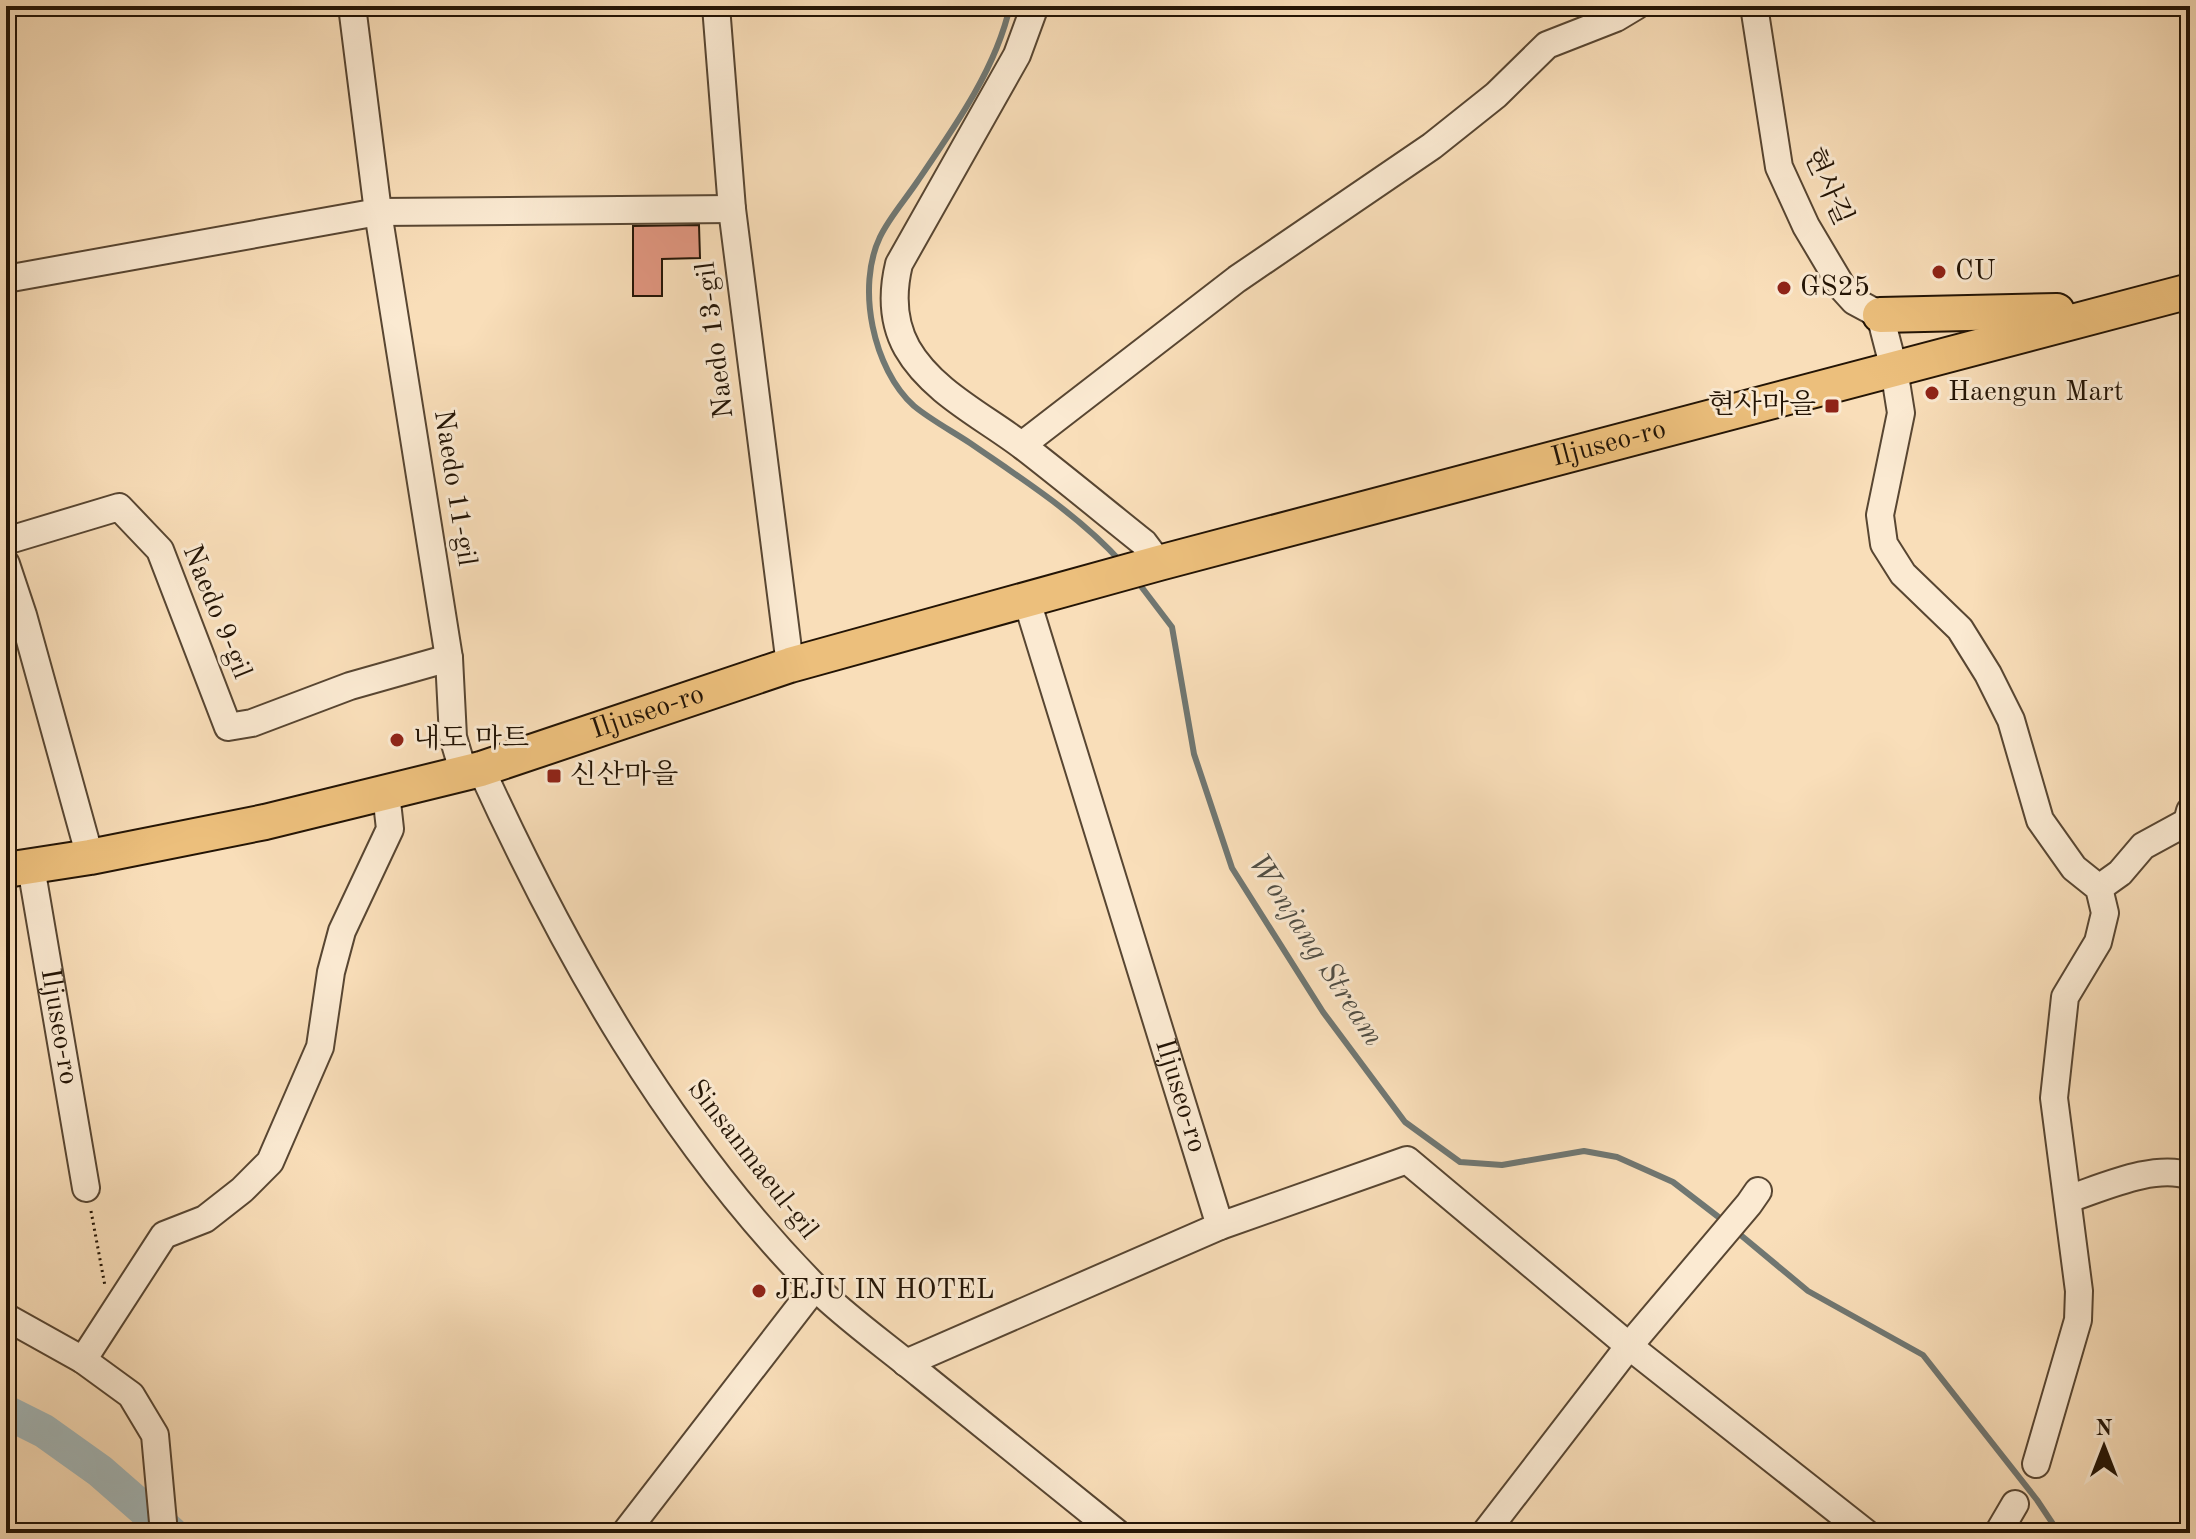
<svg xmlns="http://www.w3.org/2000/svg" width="2196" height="1539" viewBox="0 0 2196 1539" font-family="'Old Standard TT','Noto Serif KR',serif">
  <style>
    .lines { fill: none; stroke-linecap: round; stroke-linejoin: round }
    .stream { stroke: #707772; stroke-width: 6 }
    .river { stroke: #a4b9bb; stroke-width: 34 }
    .building { fill: #e19680; stroke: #231405; stroke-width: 2 }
    .minor-casing { stroke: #584632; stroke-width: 30 }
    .major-casing { stroke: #231405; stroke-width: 38 }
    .path { stroke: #231405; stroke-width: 3; stroke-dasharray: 2 4; stroke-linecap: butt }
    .minor { stroke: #fbead2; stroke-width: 26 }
    .major { stroke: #ecbf7c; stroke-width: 34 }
    .poi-dot { fill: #8f2418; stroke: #fbead2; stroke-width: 3 }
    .labels { text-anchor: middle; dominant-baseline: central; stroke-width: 6; stroke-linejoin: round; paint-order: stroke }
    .street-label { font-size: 28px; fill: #231405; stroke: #fbead2 }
    .poi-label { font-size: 28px; fill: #231405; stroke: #fbead2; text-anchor: start }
    .water-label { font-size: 30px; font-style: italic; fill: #504e45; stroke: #fbead2 }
  </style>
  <rect width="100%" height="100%" fill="#f9deb9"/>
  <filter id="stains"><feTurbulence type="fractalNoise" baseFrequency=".0025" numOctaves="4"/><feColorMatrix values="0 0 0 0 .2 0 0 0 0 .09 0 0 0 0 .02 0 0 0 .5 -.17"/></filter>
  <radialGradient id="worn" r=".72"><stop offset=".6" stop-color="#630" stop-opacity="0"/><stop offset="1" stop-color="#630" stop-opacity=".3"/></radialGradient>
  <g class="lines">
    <path class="stream" d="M1010 6C996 69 954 128 917 182 905 200 889 218 880 237 856 287 873 369 914 406 931 420 952 431 970 443 1022 479 1079 515 1122 563
      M1137 581 1172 627 1194 754 1232 868 1323 1012 1405 1122 1460 1162 1502 1165 1584 1151 1617 1157 1673 1182 1725 1222
      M1737 1232 1808 1291 1923 1355 2037 1500 2059 1533"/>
    <path class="river" d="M6 1412 44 1431 100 1471 171 1533"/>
  </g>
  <path class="building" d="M699 225 700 258 662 259V296H633V226Z"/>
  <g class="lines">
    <g class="minor-casing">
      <g id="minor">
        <path d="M352 6 378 212 449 658 453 737 464 774"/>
        <path d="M716 6 732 209 790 665"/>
        <path d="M1035 6 1017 55 899 264C892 293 892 321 907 348 932 392 985 417 1024 447 1064 478 1104 511 1144 543L1159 563"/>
        <path d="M1754 6 1779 167 1806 226 1844 290 1854 301 1880 315 1894 369 1901 413 1880 515 1884 544 1903 574 1960 629 1988 674 2011 720 2040 820 2074 868 2099 888 2105 913 2098 942 2065 997 2054 1098 2079 1291 2078 1320 2036 1464"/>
        <path d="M6 279 378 212 732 209"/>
        <path d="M1022 445 1237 279 1432 146 1496 95 1547 45 1616 18 1636 6"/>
        <path d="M6 541 119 507 160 550 228 727 252 723 350 686 449 658"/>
        <path d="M6 564 23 615 90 857"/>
        <path id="s1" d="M1027 601 1220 1226"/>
        <path d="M481 769C566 955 669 1138 813 1285 845 1317 885 1345 920 1374 986 1427 1052 1480 1117 1533"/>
        <path id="s2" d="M31 867 86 1188"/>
        <path d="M2099 888 2120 873 2143 846 2187 822 2190 811"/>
        <path d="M2068 1199C2102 1188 2155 1163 2190 1176"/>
        <path d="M6 1317 83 1360 131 1395 155 1435 164 1533"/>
        <path d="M83 1360 164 1235 205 1219 242 1190 270 1162 320 1047 331 972 342 931 390 829 386 793"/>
        <path d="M906 1363 1220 1226 1407 1160 1629 1346 1866 1533"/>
        <path d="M625 1533 815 1287"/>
        <path d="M1485 1533 1629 1346 1749 1204 1758 1191"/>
        <path d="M1998 1533 2015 1504"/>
      </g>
    </g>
    <g class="major-casing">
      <g id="major">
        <path d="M1880 315 2057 311"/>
        <path id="s3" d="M6 870 90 857 265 822 481 769 790 665 1159 563 2190 291"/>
      </g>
    </g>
    <path class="path" d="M91 1211 105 1286"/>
    <use href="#minor" class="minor"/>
    <use href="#major" class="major"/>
  </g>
  <g class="poi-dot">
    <circle cx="1939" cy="272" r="8"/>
    <circle cx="1784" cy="288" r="8"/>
    <circle cx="1932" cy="393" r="8"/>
    <rect x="1824" y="398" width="16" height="16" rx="4"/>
    <circle cx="397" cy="740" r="8"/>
    <rect x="546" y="768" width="16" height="16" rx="4"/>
    <circle cx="759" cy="1291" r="8"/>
  </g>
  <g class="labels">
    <g class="street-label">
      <text transform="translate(1827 187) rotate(66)">현사길</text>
      <text transform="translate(716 340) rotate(-97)">Naedo 13-gil</text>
      <text stroke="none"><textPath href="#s3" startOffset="1660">Iljuseo-ro</textPath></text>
      <text transform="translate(454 488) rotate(81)">Naedo 11-gil</text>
      <text transform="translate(216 612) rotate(68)">Naedo 9-gil</text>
      <text stroke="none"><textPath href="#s3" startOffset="662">Iljuseo-ro</textPath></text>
      <text stroke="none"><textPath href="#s2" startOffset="162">Iljuseo-ro</textPath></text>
      <text stroke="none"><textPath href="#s1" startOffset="518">Iljuseo-ro</textPath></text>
      <text transform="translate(752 1160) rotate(52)">Sinsanmaeul-gil</text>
    </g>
    <g class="poi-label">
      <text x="1955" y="272">CU</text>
      <text x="1800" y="288">GS25</text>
      <text x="1948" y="393">Haengun Mart</text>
      <text x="1816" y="406" text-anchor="end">현사마을</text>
      <text x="413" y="740">내도 마트</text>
      <text x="570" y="776">신산마을</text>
      <text x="775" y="1291">JEJU IN HOTEL</text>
    </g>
    <g class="water-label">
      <text transform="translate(1315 950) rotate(57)">Wonjang Stream</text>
    </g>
  </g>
  <rect width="2196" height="1539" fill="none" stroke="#f9deb9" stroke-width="32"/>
  <rect x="8" y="8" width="2180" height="1523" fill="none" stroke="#231405" stroke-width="4"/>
  <rect x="16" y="16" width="2164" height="1507" fill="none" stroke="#231405" stroke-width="2"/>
  <g transform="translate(2104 1447)" stroke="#fbead2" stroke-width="6" paint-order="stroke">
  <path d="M0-6L14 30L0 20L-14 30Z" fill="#231405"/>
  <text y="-12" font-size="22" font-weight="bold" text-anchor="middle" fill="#231405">N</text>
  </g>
  <rect width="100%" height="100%" filter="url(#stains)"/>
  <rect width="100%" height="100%" fill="url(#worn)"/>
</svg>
